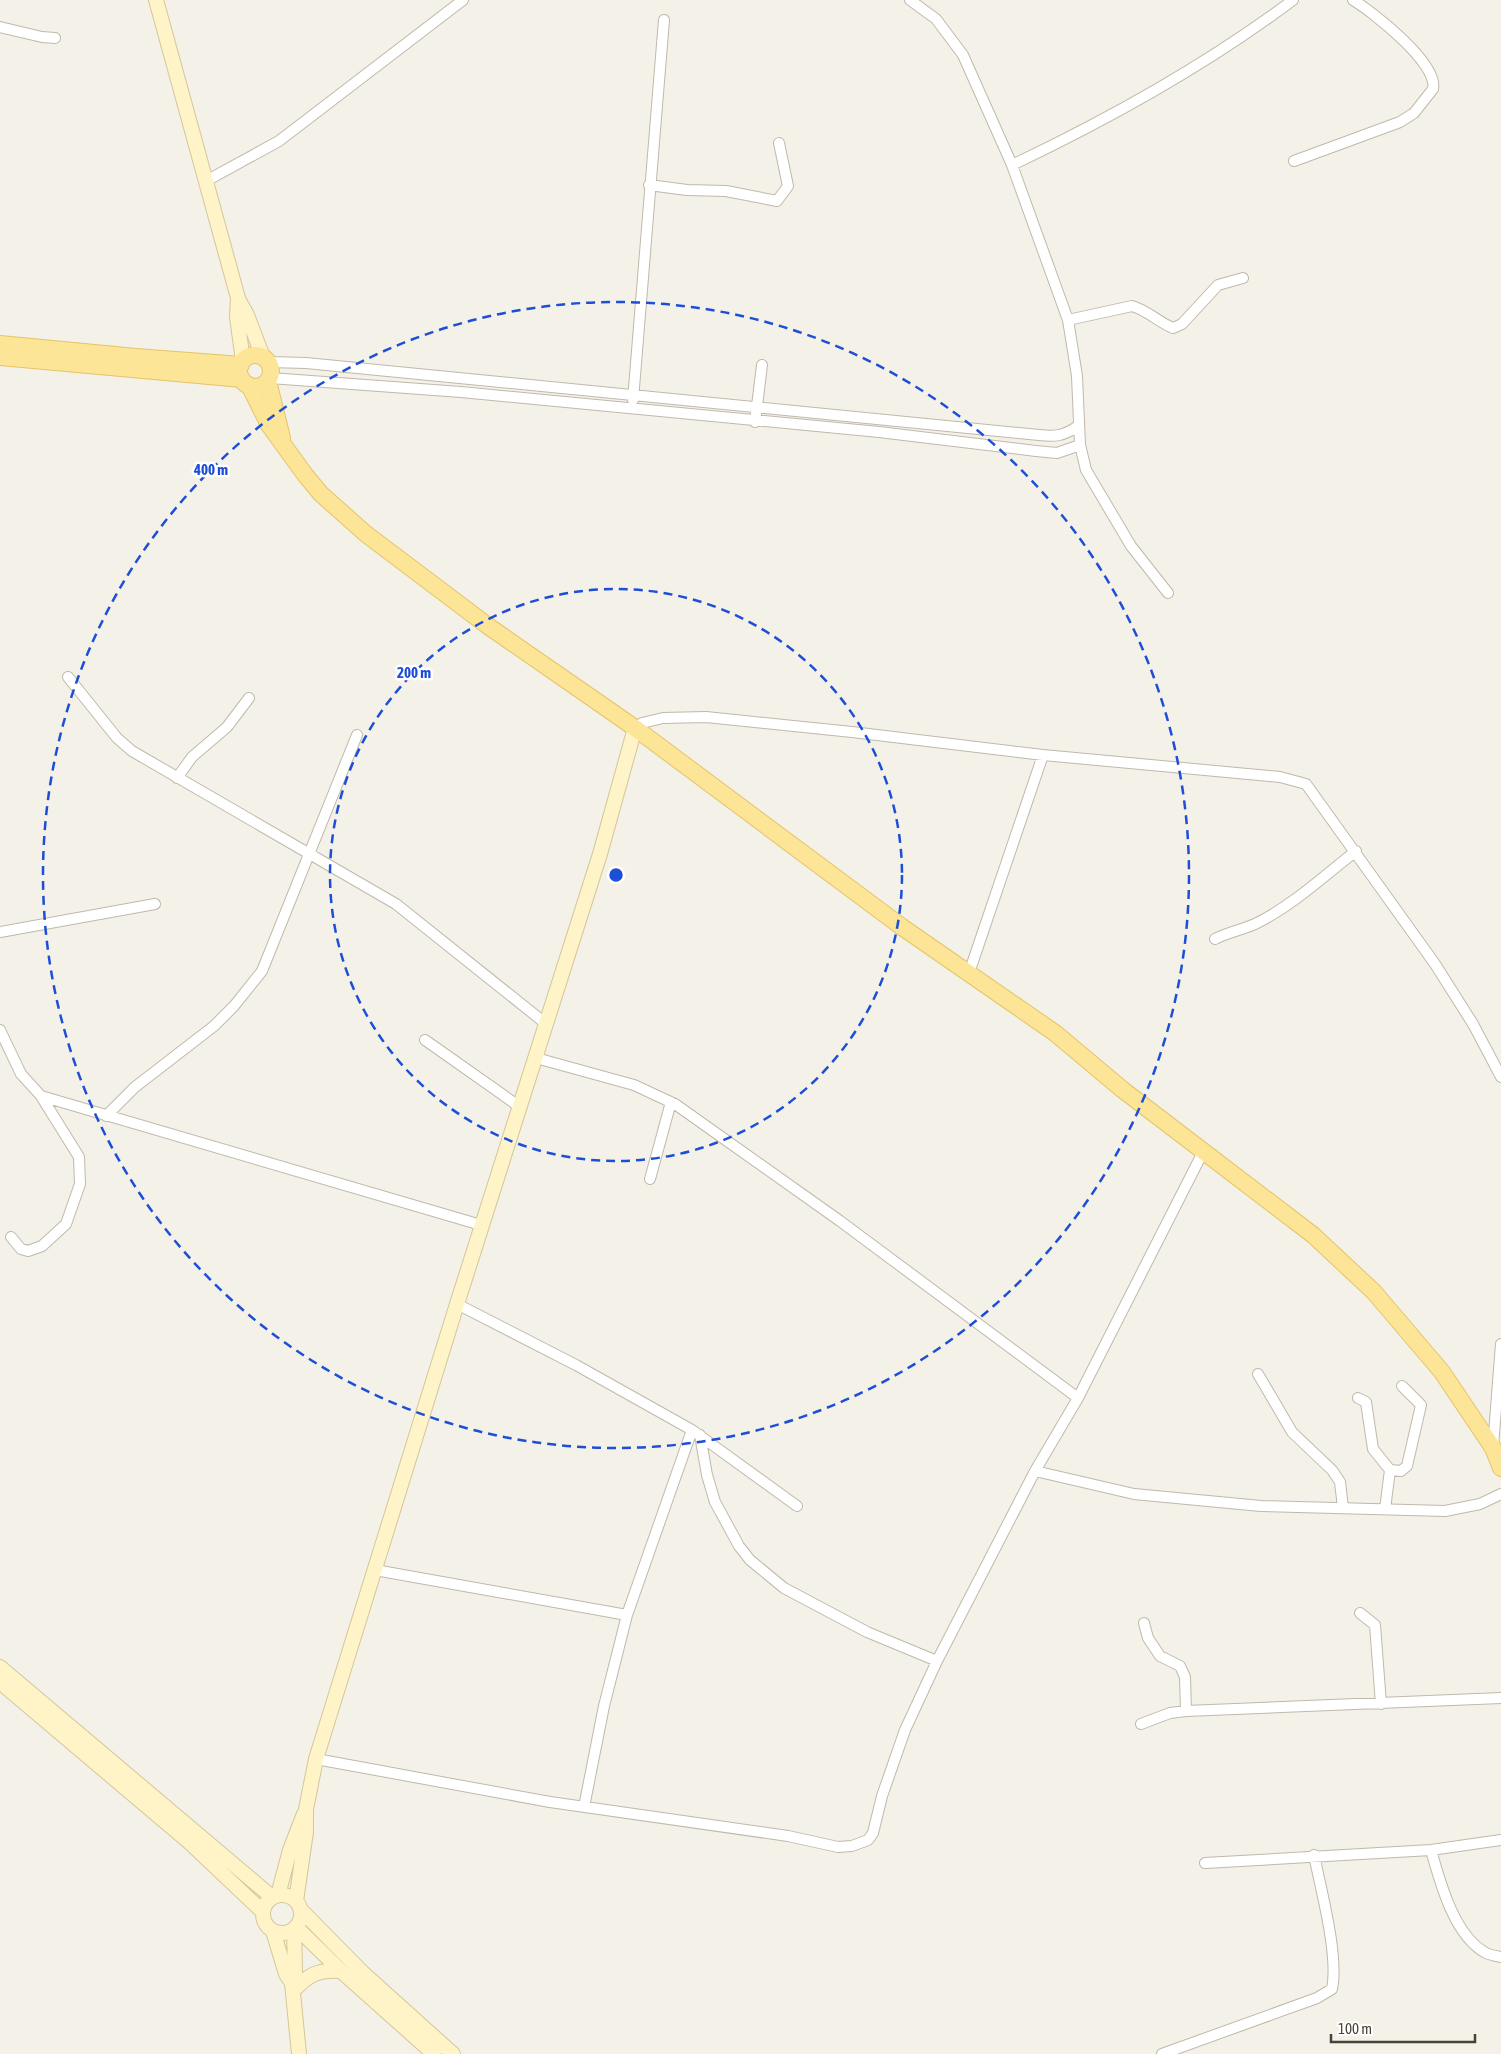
<svg xmlns="http://www.w3.org/2000/svg" width="1501" height="2054" viewBox="0 0 1501 2054" font-family="'Asap Condensed',sans-serif">
  <style>
    .lines { fill: none; stroke-linecap: round; stroke-linejoin: round }
    .street-casing { stroke: #c0b9ab; stroke-width: 12 }
    .secondary-casing { stroke: #d4c699; stroke-width: 16 }
    .primary-casing { stroke: #e3c467; stroke-width: 18 }
    .street { stroke: #fff; stroke-width: 10 }
    .secondary { stroke: #fef4c8; stroke-width: 14 }
    .primary { stroke: #fde598; stroke-width: 16 }
    .ring { fill: none; stroke: #1d4ed8; stroke-width: 2.5; stroke-dasharray: 9 6 }
    .centre { fill: #1d4ed8; stroke: #fff; stroke-width: 2.5 }
    .ring-label { font-size: 15px; text-anchor: middle; font-weight: bold; fill: #1d4ed8; stroke: #fff; stroke-width: 5; stroke-linejoin: round; paint-order: stroke }
  </style>
  <rect width="100%" height="100%" fill="#f4f1e9"/>
  <g class="lines">
    <g class="street-casing">
      <path id="street" d="M910 0 936 19 963 55 1012 165 1068 320 1077 376 1080 445 1086 470 1131 546 1168 593
        M0 27 42 37 55 38
        M1294 161 1400 122 1414 113 1433 89C1439 64 1373 12 1353 0
        M1012 165C1111 118 1205 66 1293 0
        M206 181 279 141 463 0
        M649 185 687 190 726 191 777 201 788 186 779 143
        M1068 320 1132 306C1147 310 1158 322 1173 328L1182 324 1218 285 1243 278
        M268 362 306 363 1039 435C1055 437 1064 436 1078 426
        M270 378 461 392 879 432 1036 451 1057 453 1080 445
        M633 400 664 20
        M755 422 762 365
        M68 677 117 738 132 751 396 904 545 1023
        M635 728 642 723 663 718 706 717 852 732 1043 755 1280 777 1306 784 1435 964 1473 1024 1501 1077
        M177 778 192 757 227 727 249 698
        M0 932 155 904
        M1215 939C1228 932 1242 930 1255 924 1292 906 1324 876 1356 851
        M969 973 1043 755
        M0 1030 21 1074 41 1096 481 1225
        M425 1040 520 1107
        M536 1058 634 1085 675 1104 840 1221 1078 1398
        M106 1116 135 1087 214 1026 234 1006 262 971 357 735
        M650 1179 671 1102
        M11 1237 21 1249 28 1251 42 1246 66 1224 80 1184 79 1157 41 1096
        M457 1304 576 1365 692 1430 797 1506
        M1258 1374 1292 1432 1332 1470 1340 1482 1343 1508
        M1358 1398 1366 1402 1373 1449 1390 1470 1401 1471 1407 1466 1421 1405 1402 1386
        M700 1435 707 1475 715 1502 739 1546 750 1560 784 1588 867 1632 937 1661
        M1493 1447 1501 1344
        M1035 1471 1134 1494 1261 1506 1445 1511 1480 1504 1501 1494
        M1385 1509 1390 1470
        M375 1570 627 1615
        M1360 1613 1375 1625 1381 1704
        M1144 1623 1148 1638 1160 1656 1180 1666 1185 1677 1186 1711
        M1141 1724 1170 1713 1186 1711 1501 1698
        M316 1759 550 1802 788 1836 838 1847 852 1846 868 1840 873 1833 882 1796 905 1730 937 1661 1035 1471 1078 1398 1204 1150
        M584 1807 604 1706 627 1615 692 1430
        M1431 1850C1440 1882 1454 1936 1486 1953 1490 1955 1496 1956 1501 1957
        M1205 1863 1431 1850 1501 1840
        M1162 2054 1317 1998 1332 1989C1339 1956 1321 1890 1314 1855"/>
    </g>
    <g class="secondary-casing">
      <path id="secondary" d="M156 0 238 298 237 317 243 361
        M238 299 247 315 263 357
        M0 1667 272 1897
        M0 1682 189 1842 262 1911
        M263 1914a19 19 0 1 1 38 0a19 19 0 1 1-38 0Z
        M278 1895 290 1850 304 1814
        M296 1901 306 1832V1809L316 1759 457 1304 600 854 635 728
        M301 1910 363 1973 453 2054
        M296 1927 341 1971 434 2054
        M294 1929 295 1972 292 1983 299 2054
        M273 1931 286 1974 292 1983
        M293 1991C308 1975 318 1969 341 1971"/>
    </g>
    <g class="primary-casing">
      <path id="primary" d="M0 344 136 357 241 365
        M239 371a16 16 0 1 1 32 0a16 16 0 1 1-32 0Z
        M0 357 242 379
        M268 381 282 438
        M249 385 269 425 306 476 321 494 366 534 488 626 635 728 902 927 1055 1033 1123 1090 1313 1235 1374 1292 1442 1372 1493 1448 1501 1468"/>
    </g>
    <use href="#street" class="street"/>
    <use href="#secondary" class="secondary"/>
    <use href="#primary" class="primary"/>
  </g>
  <g class="ring">
    <circle cx="616" cy="875" r="286"/>
    <circle cx="616" cy="875" r="573"/>
  </g>
  <circle cx="616" cy="875" r="8" class="centre"/>
  <g class="ring-label">
    <text x="211" y="475">400 m</text>
    <text x="414" y="678">200 m</text>
  </g>
  <path d="M1331 2034v8h144v-8" fill="none" stroke="#484237" stroke-width="2.5"/>
  <text x="1338" y="2034" font-size="15" fill="#484237" stroke="#ffffff" stroke-width="4" paint-order="stroke">100 m</text>
</svg>
